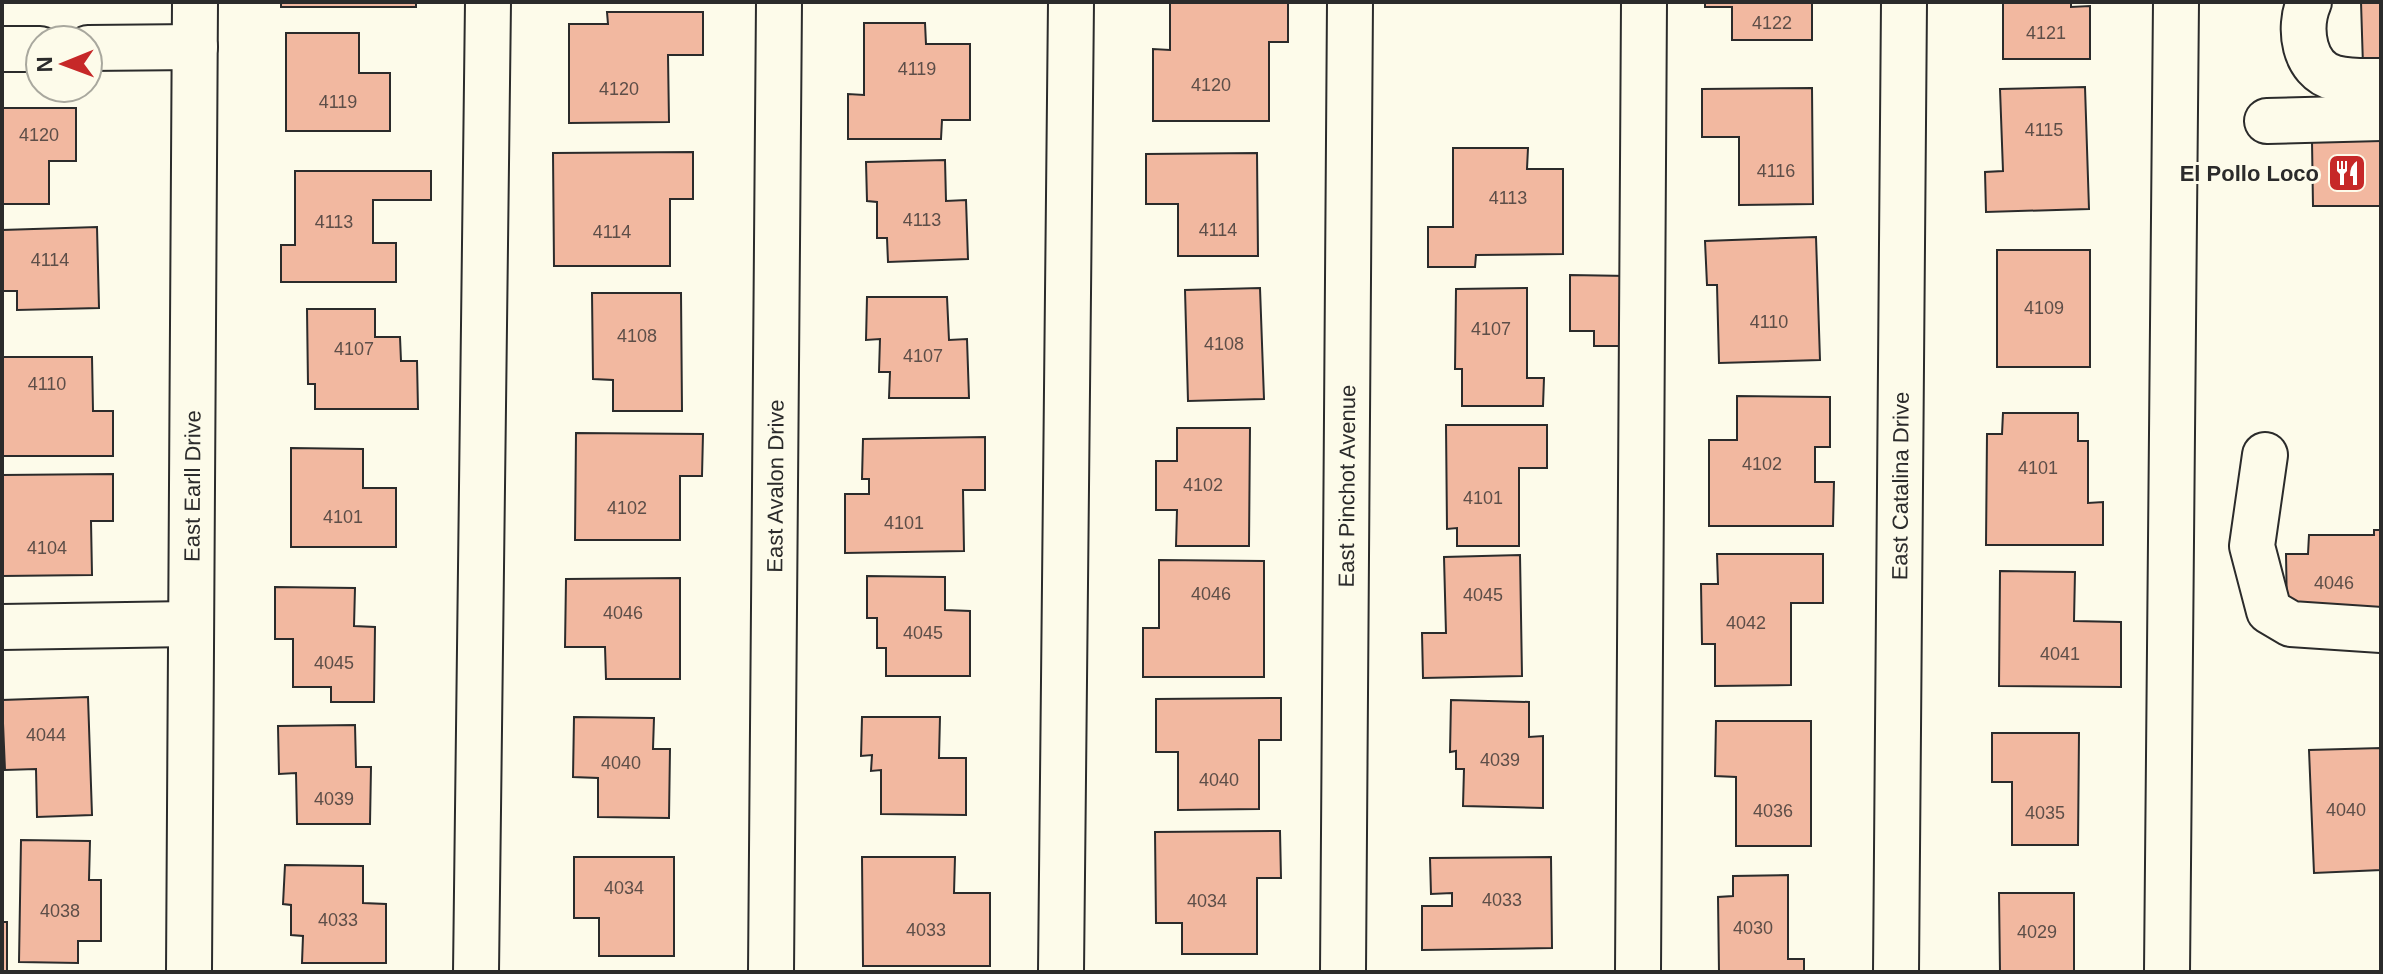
<svg xmlns="http://www.w3.org/2000/svg" width="2383" height="974" viewBox="0 0 2383 974" font-family="Helvetica,sans-serif">
  <style>
    .building { fill: #f2b8a0; stroke: #2b2b2b; stroke-width: 2 }
    .lines { fill: none; stroke-linecap: round; stroke-linejoin: round }
    .minor-casing { stroke: #2b2b2b; stroke-width: 48 }
    .minor { stroke: #fdfbea; stroke-width: 44 }
    .labels { text-anchor: middle; dominant-baseline: central; stroke-width: 6; stroke-linejoin: round; paint-order: stroke }
    .number-label { font-size: 18px; fill: #5d4e48 }
    .poi-label { font-size: 22px; font-weight: bold; fill: #2b2b2b; stroke: #fdfbea; text-anchor: end }
    .street-label { font-size: 22px; fill: #2b2b2b; stroke: #fdfbea }
  </style>
  <rect width="100%" height="100%" fill="#fdfbea"/>
  <path class="building" d="M281 2H416V7H281Z
    M1170 2H1288V42H1269V121H1153V49L1170 50Z
    M1705 2H1812V40H1732V7H1705Z
    M2003 2H2071V7L2090 6V59H2003Z
    M2361 2H2381V66H2363Z
    M607 12H703V55H668L669 122 569 123V24H608Z
    M864 23H925L926 44H970V120H942L941 139H848V94L864 95Z
    M286 33H359V73H390V131H286Z
    M2085 87 2089 209 1986 212 1985 172 2003 171 2000 89Z
    M1812 88 1813 204 1739 205V137H1702V89Z
    M2 108H76V161H49V204H2Z
    M2381 140V206H2313L2312 141Z
    M1453 148H1528L1527 169H1563V254L1476 255 1475 267H1428V227H1453Z
    M693 152V199H670V266H554L553 153Z
    M1257 153 1258 256H1178V204H1146V154Z
    M945 160 946 201 966 200 968 259 888 262 887 238H877V202L867 201 866 162Z
    M295 171H431V200H373V243H396V282H281V245H295Z
    M97 227 99 308 17 310V291H2V230Z
    M1816 237 1820 360 1719 363 1717 285H1707L1705 241Z
    M1997 250H2090V367H1997Z
    M1570 275 1628 276 1627 346H1594V331H1570Z
    M1260 288 1264 399 1188 401 1185 290Z
    M1527 288V378H1544L1543 406H1462V369H1455L1456 289Z
    M592 293H681L682 411H613V380L593 379Z
    M867 297H947L949 340 967 339 969 398H889L890 372H879L880 339 866 340Z
    M307 309H375V337H400L401 361H417L418 409H315V384H308Z
    M2 357H92L93 411H113V456H2Z
    M1737 396 1830 397V447H1815V482H1834L1833 526H1709V440H1737Z
    M2003 413H2078V441H2088V503L2103 502V545H1986L1987 434H2002Z
    M1446 425H1547V468H1519V546H1457V528L1447 529Z
    M1177 428H1250L1249 546H1176L1177 510H1156V461H1177Z
    M576 433 703 434 702 476H680V540H575Z
    M985 437V490H963L964 551 845 553V494H869V479H862L863 439Z
    M291 448 363 449V488H396V547H291Z
    M113 474V521H91L92 575 2 576V475Z
    M2374 530H2381V612H2287L2286 554H2308L2309 535H2374Z
    M1717 554H1823V603H1791V685L1715 686V644H1702L1701 584H1718Z
    M1520 555 1522 676 1423 678 1422 633H1446L1444 557Z
    M1159 560 1264 561V677H1143V628H1159Z
    M2000 571 2075 572 2074 621 2121 622V687L1999 686Z
    M867 576 945 577V610L970 611V676H886V648H877V618H867Z
    M680 578V679H606L605 647H565L566 579Z
    M275 587 355 588 354 626 375 627 374 702H331V687H293V639H275Z
    M88 697 92 815 37 817 36 769 5 770 2 700Z
    M1281 698V740H1259V809L1178 810V752H1156V699Z
    M1451 700 1529 702V737L1543 736V808L1463 806 1464 769H1456V751L1450 752Z
    M574 717 654 718 653 749H670L669 818 598 817V778L573 777Z
    M862 717H940L939 758H966V815L881 814V770L871 771 872 755 861 756Z
    M1716 721H1811V846H1736V777L1715 776Z
    M355 725 356 767H371L370 824H297L296 773 279 774 278 726Z
    M1992 733H2079L2078 845H2012V782H1992Z
    M2381 748V870L2314 873 2309 750Z
    M1280 831 1281 878H1257V954H1182V923H1156L1155 832Z
    M21 840 90 841 89 880H101V941H78V963L19 962Z
    M574 857H674V956H599V918H574Z
    M862 857H955L954 893H990V966H863Z
    M1551 857 1552 948 1422 950V906H1452V893L1431 894 1430 858Z
    M285 865 363 866V903L386 904V963H302L303 936 291 935V905L283 904Z
    M1788 875V959H1804V972H1719L1718 897 1733 896V876Z
    M1999 893H2074V972H2000Z
    M2 922H7V972H2Z"/>
  <g class="lines">
    <g class="minor-casing">
      <g id="minor">
        <path d="M2309 2C2298 28 2303 70 2335 78 2350 82 2366 81 2381 81"/>
        <path d="M88 48 195 47"/>
        <path d="M2 49H40"/>
        <path d="M2267 121 2381 118"/>
        <path d="M2265 455 2252 546 2269 611 2291 624 2381 630"/>
        <path d="M2 627 189 624"/>
        <path id="s1" d="M189 972 195 2"/>
        <path d="M476 972 488 2"/>
        <path id="s2" d="M771 972 779 2"/>
        <path d="M1061 972 1071 2"/>
        <path id="s3" d="M1343 972 1350 2"/>
        <path d="M1638 972 1644 2"/>
        <path id="s4" d="M1896 972 1904 2"/>
        <path d="M2167 972 2176 2"/>
      </g>
    </g>
    <use href="#minor" class="minor"/>
  </g>
  <defs>
    <g id="restaurant-square" transform="scale(2)"><rect x="-9" y="-9" width="18" height="18" rx="4" fill="#c62828" stroke="#fdfbea"/><path d="M-5-6h1v4h1v-4h1v4h1v-4h1v5L-1.5 .5V6h-2V.5L-5-1ZM5-6V6H3V1.5H1.5Q1.5-4 5-6Z" fill="#fff"/></g>
  </defs>
  <g fill-rule="evenodd">
    <use href="#restaurant-square" x="2347" y="173"/>
  </g>
  <g class="labels">
    <g class="number-label">
      <text x="1772" y="23">4122</text>
      <text x="2046" y="33">4121</text>
      <text x="917" y="69">4119</text>
      <text x="1211" y="85">4120</text>
      <text x="619" y="89">4120</text>
      <text x="338" y="102">4119</text>
      <text x="2044" y="130">4115</text>
      <text x="39" y="135">4120</text>
      <text x="1776" y="171">4116</text>
      <text x="1508" y="198">4113</text>
      <text x="922" y="220">4113</text>
      <text x="334" y="222">4113</text>
      <text x="1218" y="230">4114</text>
      <text x="612" y="232">4114</text>
      <text x="50" y="260">4114</text>
      <text x="2044" y="308">4109</text>
      <text x="1769" y="322">4110</text>
      <text x="1491" y="329">4107</text>
      <text x="637" y="336">4108</text>
      <text x="1224" y="344">4108</text>
      <text x="354" y="349">4107</text>
      <text x="923" y="356">4107</text>
      <text x="47" y="384">4110</text>
      <text x="1762" y="464">4102</text>
      <text x="2038" y="468">4101</text>
      <text x="1203" y="485">4102</text>
      <text x="1483" y="498">4101</text>
      <text x="627" y="508">4102</text>
      <text x="343" y="517">4101</text>
      <text x="904" y="523">4101</text>
      <text x="47" y="548">4104</text>
      <text x="2334" y="583">4046</text>
      <text x="1211" y="594">4046</text>
      <text x="1483" y="595">4045</text>
      <text x="623" y="613">4046</text>
      <text x="1746" y="623">4042</text>
      <text x="923" y="633">4045</text>
      <text x="2060" y="654">4041</text>
      <text x="334" y="663">4045</text>
      <text x="46" y="735">4044</text>
      <text x="1500" y="760">4039</text>
      <text x="621" y="763">4040</text>
      <text x="1219" y="780">4040</text>
      <text x="334" y="799">4039</text>
      <text x="2346" y="810">4040</text>
      <text x="1773" y="811">4036</text>
      <text x="2045" y="813">4035</text>
      <text x="624" y="888">4034</text>
      <text x="1502" y="900">4033</text>
      <text x="1207" y="901">4034</text>
      <text x="60" y="911">4038</text>
      <text x="338" y="920">4033</text>
      <text x="1753" y="928">4030</text>
      <text x="926" y="930">4033</text>
      <text x="2037" y="932">4029</text>
    </g>
    <g class="poi-label">
      <text x="2319" y="173">El Pollo Loco</text>
    </g>
    <g class="street-label">
      <text stroke="none"><textPath href="#s1" startOffset="486">East Earll Drive</textPath></text>
      <text stroke="none"><textPath href="#s2" startOffset="486">East Avalon Drive</textPath></text>
      <text stroke="none"><textPath href="#s3" startOffset="486">East Pinchot Avenue</textPath></text>
      <text stroke="none"><textPath href="#s4" startOffset="486">East Catalina Drive</textPath></text>
    </g>
  </g>
  <rect width="2383" height="974" fill="none" stroke="#2b2b2b" stroke-width="8"/>
  <g transform="translate(64 64) rotate(269)"><circle r="38" fill="#fdfbea" stroke="#a9a89e" stroke-width="2"/>
  <path d="M0-6L14 30L0 20L-14 30Z" fill="#c62828"/>
  <text y="-12" font-size="22" font-weight="bold" text-anchor="middle" fill="#2b2b2b">N</text>
  </g>
</svg>
